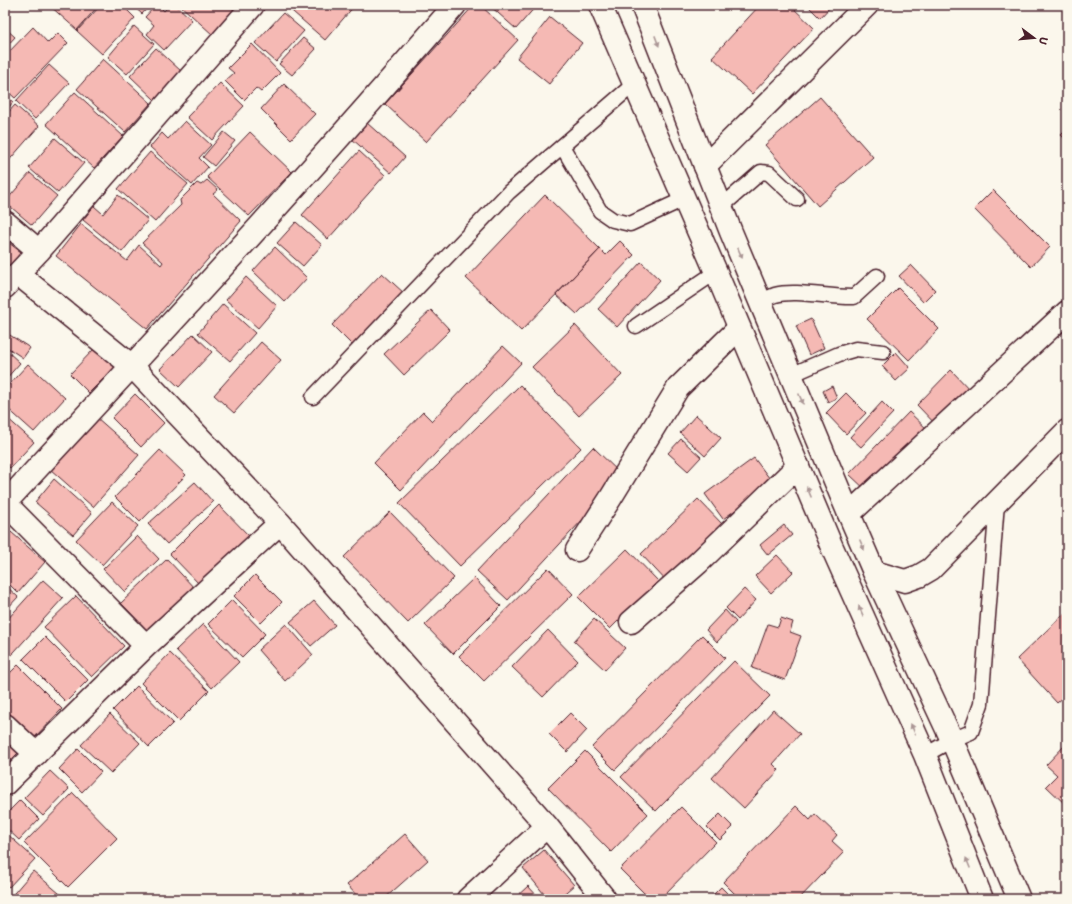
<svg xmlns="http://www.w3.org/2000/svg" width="1072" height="904" viewBox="0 0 1072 904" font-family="'Shantell Sans',sans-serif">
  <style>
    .building { fill: #f5b9b4; stroke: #4a1f2b }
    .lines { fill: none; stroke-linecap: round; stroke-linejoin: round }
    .lane-casing { stroke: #4a1f2b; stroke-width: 17 }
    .street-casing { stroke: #4a1f2b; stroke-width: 25 }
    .primary-casing { stroke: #4a1f2b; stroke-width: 25 }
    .lane { stroke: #fbf7ec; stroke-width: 14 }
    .street { stroke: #fbf7ec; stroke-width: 22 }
    .primary { stroke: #fbf7ec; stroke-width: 22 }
    .oneway { fill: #ab9695 }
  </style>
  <rect width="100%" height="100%" fill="#fbf7ec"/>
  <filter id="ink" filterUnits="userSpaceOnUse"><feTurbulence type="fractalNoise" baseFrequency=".025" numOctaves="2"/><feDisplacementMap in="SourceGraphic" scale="8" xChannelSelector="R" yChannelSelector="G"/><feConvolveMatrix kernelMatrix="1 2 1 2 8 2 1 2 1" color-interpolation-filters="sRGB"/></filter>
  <g filter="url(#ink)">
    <path class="building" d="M49 5H99L77 30Z
      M101 5H122L135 18 102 54 77 31Z
      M132 5H150L142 14Z
      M156 5H158L164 11 170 5H176L192 20 164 50 147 34 154 25 145 17Z
      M180 5H241L213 35Z
      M285 5H355L325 40Z
      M474 5H480L518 40 426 142 385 104Z
      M489 5H537L516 29Z
      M760 5H790L814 28 752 94 712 57Z
      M807 5H832L820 18Z
      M283 13 304 31 276 62 255 43Z
      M550 17 582 43 549 84 517 58Z
      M134 26 154 44 127 74 108 57Z
      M33 27 48 43 58 33 68 43 15 98 5 89V56Z
      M5 28 15 37 5 48Z
      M303 38 316 49 292 75 279 64Z
      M252 44 280 73 261 92 256 88 244 100 225 81 234 73 228 68Z
      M156 48 181 71 155 100 130 76Z
      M103 59 151 103 125 132 77 89Z
      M49 65 69 83 35 119 16 101Z
      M220 83 244 106 212 140 187 117Z
      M284 84 315 114 291 139 261 109Z
      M75 92 123 136 94 168 46 124Z
      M5 95 13 102 5 112Z
      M820 97 873 157 818 206 765 145Z
      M15 105 39 126 5 165V116Z
      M185 121 211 145 199 158 208 167 192 185 150 147 162 133 168 139Z
      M367 123 405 157 391 173 352 139Z
      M1067 129V141L1061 135Z
      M224 132 235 141 214 166 203 157Z
      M250 132 292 172 249 216 207 177Z
      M55 138 84 163 58 193 29 168Z
      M359 151 385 175 328 239 302 215Z
      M150 152 188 184 155 222 118 189Z
      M30 173 57 196 32 225 5 202Z
      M207 180 218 190 213 194 241 221 147 329 56 256 81 224 127 261 139 245 161 265 163 262 142 243 181 205 180 200 197 183 201 185Z
      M993 190 1050 247 1031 267 974 209Z
      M118 195 148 220 122 252 83 220 94 206 103 214Z
      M545 195 600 249 521 331 466 278Z
      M296 222 322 245 303 266 277 243Z
      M5 240 21 252 5 273Z
      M620 241 634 255 577 314 556 295 600 249 606 255Z
      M275 247 307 278 285 302 253 271Z
      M641 262 660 280 617 327 598 309Z
      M911 265 935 290 923 302 899 276Z
      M382 273 405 294 355 348 332 325Z
      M246 277 277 306 258 328 226 300Z
      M898 288 939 329 909 360 867 319Z
      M223 304 255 333 230 361 198 333Z
      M431 310 450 330 404 375 384 354Z
      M811 319 824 348 809 355 796 326Z
      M575 325 622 375 579 416 532 367Z
      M5 332 30 348 23 358 5 346Z
      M193 334 212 352 179 387 160 369Z
      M261 342 281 360 234 413 214 395Z
      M503 346 521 363 401 490 374 463 423 412 432 421Z
      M95 348 115 367 89 393 70 374Z
      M7 351 20 363 5 380V353Z
      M896 352 910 368 896 381 882 366Z
      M28 364 65 398 34 432 5 406V389Z
      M951 370 973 393 939 428 917 405Z
      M520 385 581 448 460 566 399 503Z
      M832 386 837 398 828 402 823 391Z
      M846 393 866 413 846 434 826 413Z
      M135 394 164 423 141 447 112 418Z
      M882 402 893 413 861 447 850 437Z
      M909 412 928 430 868 492 849 474Z
      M696 415 721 438 705 456 680 433Z
      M5 416 34 442 10 468 5 463Z
      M96 417 139 455 93 507 50 469Z
      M681 439 701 457 688 471 668 453Z
      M593 447 623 476 508 600 477 571Z
      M160 450 186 475 140 522 115 497Z
      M754 458 773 483 723 519 705 494Z
      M54 479 92 513 73 535 35 502Z
      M195 482 213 502 167 544 148 524Z
      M698 499 725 527 668 583 641 554Z
      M112 502 138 526 102 565 76 540Z
      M219 505 251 538 202 587 170 554Z
      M390 512 454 578 408 623 344 557Z
      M784 525 792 535 768 555 760 545Z
      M11 532 45 562 18 593 5 580V538Z
      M137 536 159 559 125 592 103 569Z
      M627 549 658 581 610 629 578 597Z
      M777 555 793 572 771 593 755 576Z
      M167 559 196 590 150 633 121 603Z
      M548 568 573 594 484 681 459 656Z
      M255 575 282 602 261 623 234 596Z
      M474 578 501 606 453 654 425 625Z
      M43 580 63 598 5 662V622Z
      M5 585 18 597 5 611Z
      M744 589 756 600 738 620 726 608Z
      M76 596 124 646 92 677 44 627Z
      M232 600 265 634 242 657 208 624Z
      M314 601 335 625 311 646 290 622Z
      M725 610 736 622 717 642 706 630Z
      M1067 611V694L1057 703 1017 659Z
      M781 618 793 622 790 632 801 636 785 680 752 668 768 624 778 627Z
      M594 619 625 648 605 670 574 641Z
      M203 624 239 662 212 688 176 650Z
      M286 624 313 655 285 681 258 650Z
      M548 630 578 661 543 697 512 667Z
      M702 635 725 658 615 770 592 747Z
      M45 637 88 680 66 702 23 659Z
      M170 653 209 691 179 721 141 683Z
      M734 661 770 696 656 811 621 777Z
      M18 665 62 709 32 740 5 713V678Z
      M137 686 173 723 149 747 113 710Z
      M773 710 800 734 773 764 779 770 744 808 712 778Z
      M570 713 587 730 567 752 549 734Z
      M110 714 140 743 111 773 81 745Z
      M5 740 18 753 5 766Z
      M1067 743V806L1046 786 1057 775 1046 765Z
      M78 749 101 772 82 792 59 769Z
      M585 751 648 814 611 852 548 788Z
      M50 771 69 789 43 816 24 798Z
      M73 793 117 838 68 887 24 843Z
      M20 800 39 819 19 840 5 827V815Z
      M796 806 810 820 815 814 837 835 832 841 844 852 799 899H740L723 882Z
      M681 807 716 842 660 899H650L620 869Z
      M720 814 733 827 720 840 707 827Z
      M5 832 35 859 9 887 5 884Z
      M405 834 428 860 384 899H360L347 885Z
      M544 850 574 885 558 899H548L523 868Z
      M33 871 66 899H9Z
      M528 886 540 899H514Z
      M721 887 733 899H709Z"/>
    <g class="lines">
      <g class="lane-casing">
        <path id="lane" d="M562 146 600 211 613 220 630 224 684 199
          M721 207 761 172 769 173 797 199
          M760 301C765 299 770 297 775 295 795 289 831 298 854 297L877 276
          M636 326 716 272
          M791 375 839 354 856 349 883 352
          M313 397 509 192 634 84
          M925 755 952 740 971 732 981 704 997 503"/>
      </g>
      <g class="street-casing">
        <path id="street" d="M705 166 867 5
          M5 222 39 251
          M18 274 132 366 280 523 547 826 605 899
          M5 287 39 251 253 5
          M5 503C157 339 309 175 455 5
          M5 503 146 646
          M849 514 1067 312
          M577 550 610 499 678 388 739 328
          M874 572 905 581 919 576 931 569 1067 431
          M631 622 698 563 798 466
          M5 725 36 754
          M5 784 146 646 280 523
          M468 899 547 826"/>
      </g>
      <g class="primary-casing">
        <path id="primary" d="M600 5 716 272 831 545 925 755 982 899
          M642 5 731 232 849 514 874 572 952 740 1019 899"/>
      </g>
      <use href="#lane" class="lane"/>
      <use href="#street" class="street"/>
      <use href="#primary" class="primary"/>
    </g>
    <defs><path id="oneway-solid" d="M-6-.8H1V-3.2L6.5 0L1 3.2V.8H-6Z"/></defs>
    <g class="oneway">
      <use href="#oneway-solid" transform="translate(657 41) rotate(69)"/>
      <use href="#oneway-solid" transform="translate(740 253) rotate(67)"/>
      <use href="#oneway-solid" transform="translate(801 399) rotate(67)"/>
      <use href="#oneway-solid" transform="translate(809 492) rotate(-113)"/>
      <use href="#oneway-solid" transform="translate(862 545) rotate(67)"/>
      <use href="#oneway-solid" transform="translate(861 611) rotate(-114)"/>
      <use href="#oneway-solid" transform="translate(913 729) rotate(-114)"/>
      <use href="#oneway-solid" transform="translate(968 863) rotate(-112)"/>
    </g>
  </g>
  <rect width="1072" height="904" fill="none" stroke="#fbf7ec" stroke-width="20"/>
  <rect x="10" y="10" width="1052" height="884" fill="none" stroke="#4a1f2b" stroke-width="1.5" filter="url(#ink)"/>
  <g transform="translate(1034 38) rotate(106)" stroke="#fbf7ec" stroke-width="3" paint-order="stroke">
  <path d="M0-3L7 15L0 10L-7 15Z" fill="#4a1f2b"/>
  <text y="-6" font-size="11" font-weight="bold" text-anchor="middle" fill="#4a1f2b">U</text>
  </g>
</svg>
